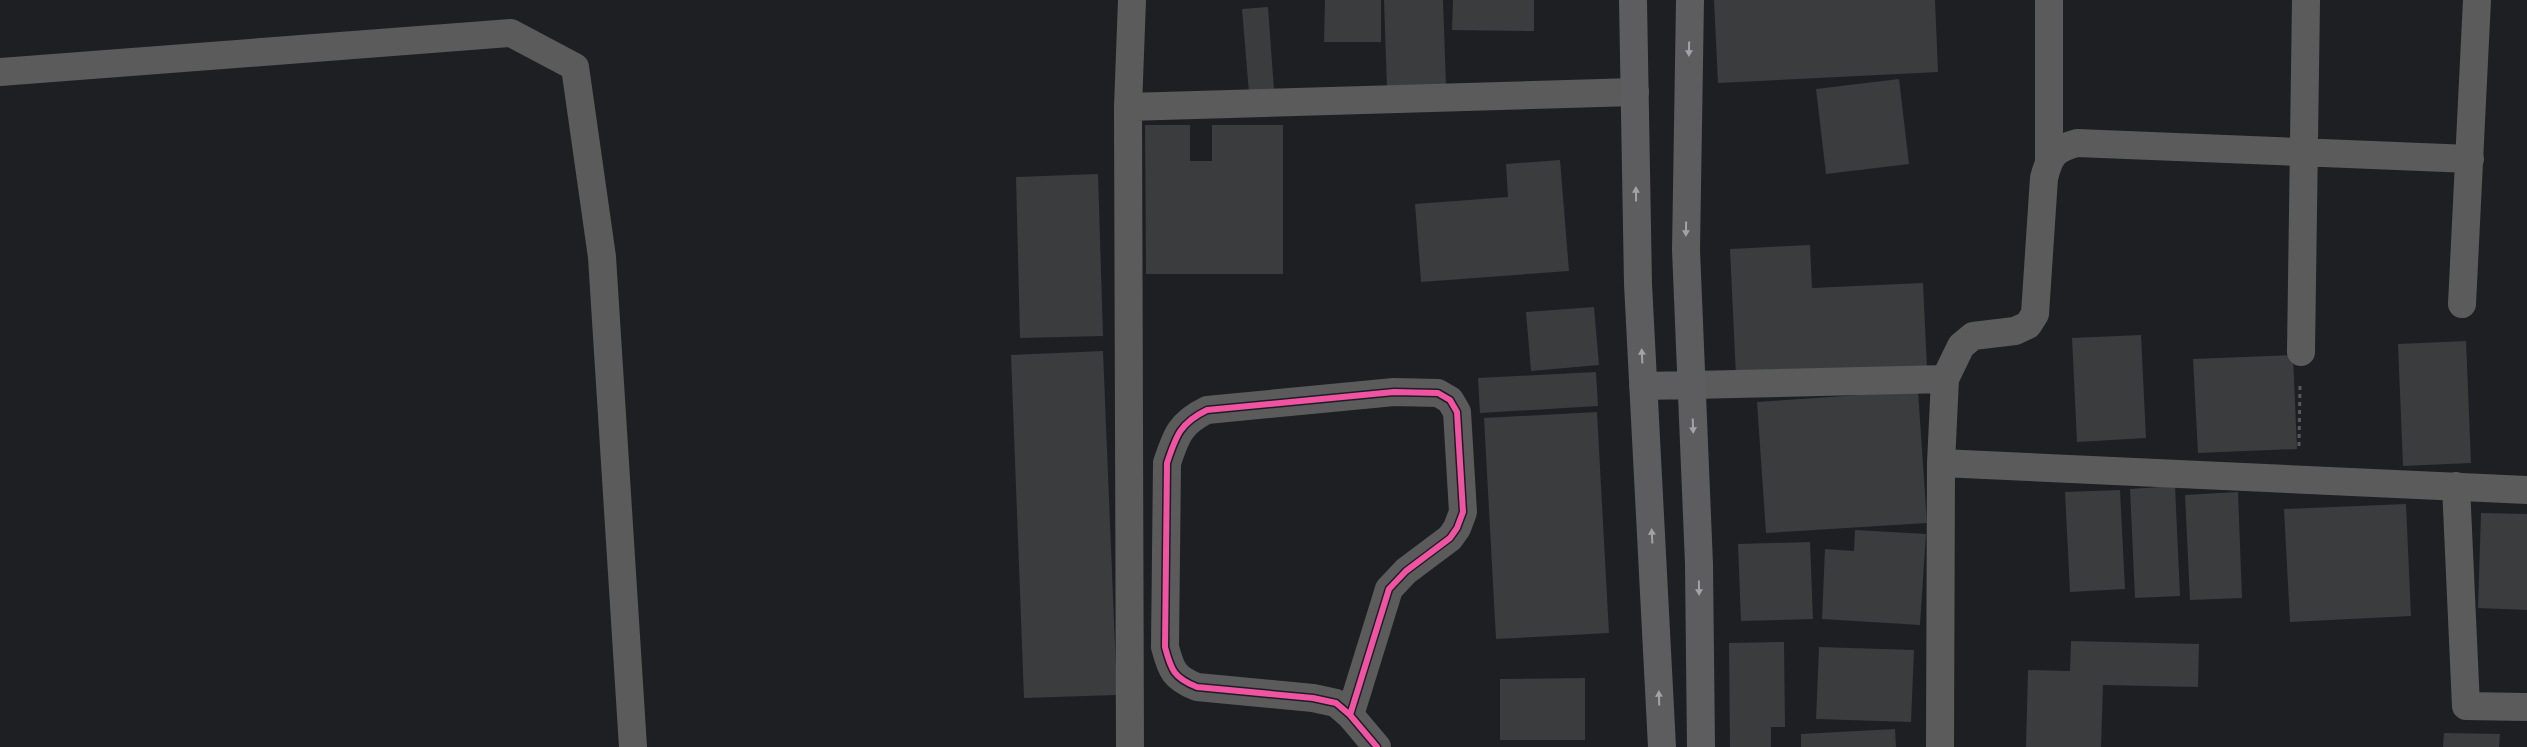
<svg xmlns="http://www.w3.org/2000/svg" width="2527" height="747" viewBox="0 0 2527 747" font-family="Commissioner,sans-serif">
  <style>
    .building { fill: #3a3c3e }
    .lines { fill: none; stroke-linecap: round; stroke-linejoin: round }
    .path { stroke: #585958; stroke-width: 3; stroke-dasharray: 4 4; stroke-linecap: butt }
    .minor { stroke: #5c5b5b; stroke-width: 28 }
    .major { stroke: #5d5c5e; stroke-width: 28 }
    .cycleway-casing { stroke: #1c1e23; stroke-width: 9 }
    .cycleway { stroke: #f153a3; stroke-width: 6 }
    .oneway { fill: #a2a3a6 }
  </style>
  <rect width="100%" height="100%" fill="#1d1f22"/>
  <path class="building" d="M1325 0H1381V42H1324Z
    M1384 0H1443L1446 86 1387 88Z
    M1453 0H1534V31L1452 30Z
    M1714 0H1935L1938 72 1718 83Z
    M1268 7 1274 90 1249 93 1242 9Z
    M1899 79 1909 164 1826 174 1816 89Z
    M1145 125H1190V161H1212V125H1283V274H1146Z
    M1560 160 1569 271 1421 282 1415 204 1508 197 1506 164Z
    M1098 174 1103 336 1020 338 1016 177Z
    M1810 245 1812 288 1923 283 1927 368 1736 377 1730 249Z
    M1594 307 1599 365 1531 371 1526 312Z
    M2141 335 2146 438 2077 442 2072 338Z
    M2466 341 2471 463 2403 466 2398 344Z
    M1103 351 1117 695 1024 698 1011 355Z
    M2293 355 2297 449 2198 453 2193 359Z
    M1596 372 1598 406 1480 413 1478 378Z
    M1918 391 1927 523 1766 533 1757 402Z
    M1597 412 1609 633 1496 639 1484 418Z
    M2175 486 2180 596 2135 598 2130 489Z
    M2120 490 2125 589 2070 592 2065 492Z
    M2238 492 2242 598 2190 600 2185 495Z
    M2406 504 2411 616 2290 622 2284 509Z
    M2481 513 2527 514V610L2478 608Z
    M1855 530 1926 534 1920 625 1822 619 1825 549 1854 551Z
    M1810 542 1813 619 1741 621 1738 544Z
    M2071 641 2199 644 2198 687 2103 685 2101 747H2026L2028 670 2070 671Z
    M1784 642 1785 727H1771V747H1730L1729 643Z
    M1819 647 1914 650 1911 722 1816 719Z
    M1585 678V740H1500V679Z
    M1895 729 1896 747H1801V734Z
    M2444 733 2500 734 2499 747H2443Z"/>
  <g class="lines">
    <path class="path" d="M2299 446 2300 385"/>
    <path class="minor" d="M0 72 511 33 575 67 602 257 633 747
      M1128 107 1635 92
      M2049 159V0
      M2462 304 2477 0
      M2301 352 2306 0
      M1945 379 1961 346 1973 336 2015 331 2028 325 2035 314 2044 178C2050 155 2054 149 2077 143L2470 159
      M1692 385 1945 379 1941 463 2527 490
      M2456 486 2466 706 2527 707
      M1350 715 1389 589 1406 571 1450 538 1457 528 1463 512 1457 412 1450 400 1438 393 1394 392 1207 410C1180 423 1176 436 1167 463L1165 647C1171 670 1174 678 1197 687L1313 698 1336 703 1350 715 1377 747
      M1130 747 1128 107 1132 0
      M1940 747 1941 463"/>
    <path class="major" d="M1633 0 1638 284 1662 747
      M1690 0 1686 250 1699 564 1701 747
      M1643 386 1692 385"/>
    <g class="cycleway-casing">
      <path id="cycleway" d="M1350 715 1389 589 1406 571 1450 538 1457 528 1463 512 1457 412 1450 400 1438 393 1394 392 1207 410C1180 423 1176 436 1167 463L1165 647C1171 670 1174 678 1197 687L1313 698 1336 703 1350 715 1377 747"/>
    </g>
    <use href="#cycleway" class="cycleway"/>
  </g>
  <defs><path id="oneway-solid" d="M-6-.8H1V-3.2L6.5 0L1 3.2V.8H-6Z" transform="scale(1.25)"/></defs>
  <g class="oneway">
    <use href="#oneway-solid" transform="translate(1689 49) rotate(91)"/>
    <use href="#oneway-solid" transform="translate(1636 194) rotate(-91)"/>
    <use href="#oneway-solid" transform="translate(1686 229) rotate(91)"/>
    <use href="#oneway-solid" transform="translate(1642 356) rotate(-93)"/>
    <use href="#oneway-solid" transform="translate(1693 426) rotate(88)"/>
    <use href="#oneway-solid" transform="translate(1652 536) rotate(-93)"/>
    <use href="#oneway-solid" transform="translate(1699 588) rotate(89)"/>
    <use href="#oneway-solid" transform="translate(1659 698) rotate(-92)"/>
  </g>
</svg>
